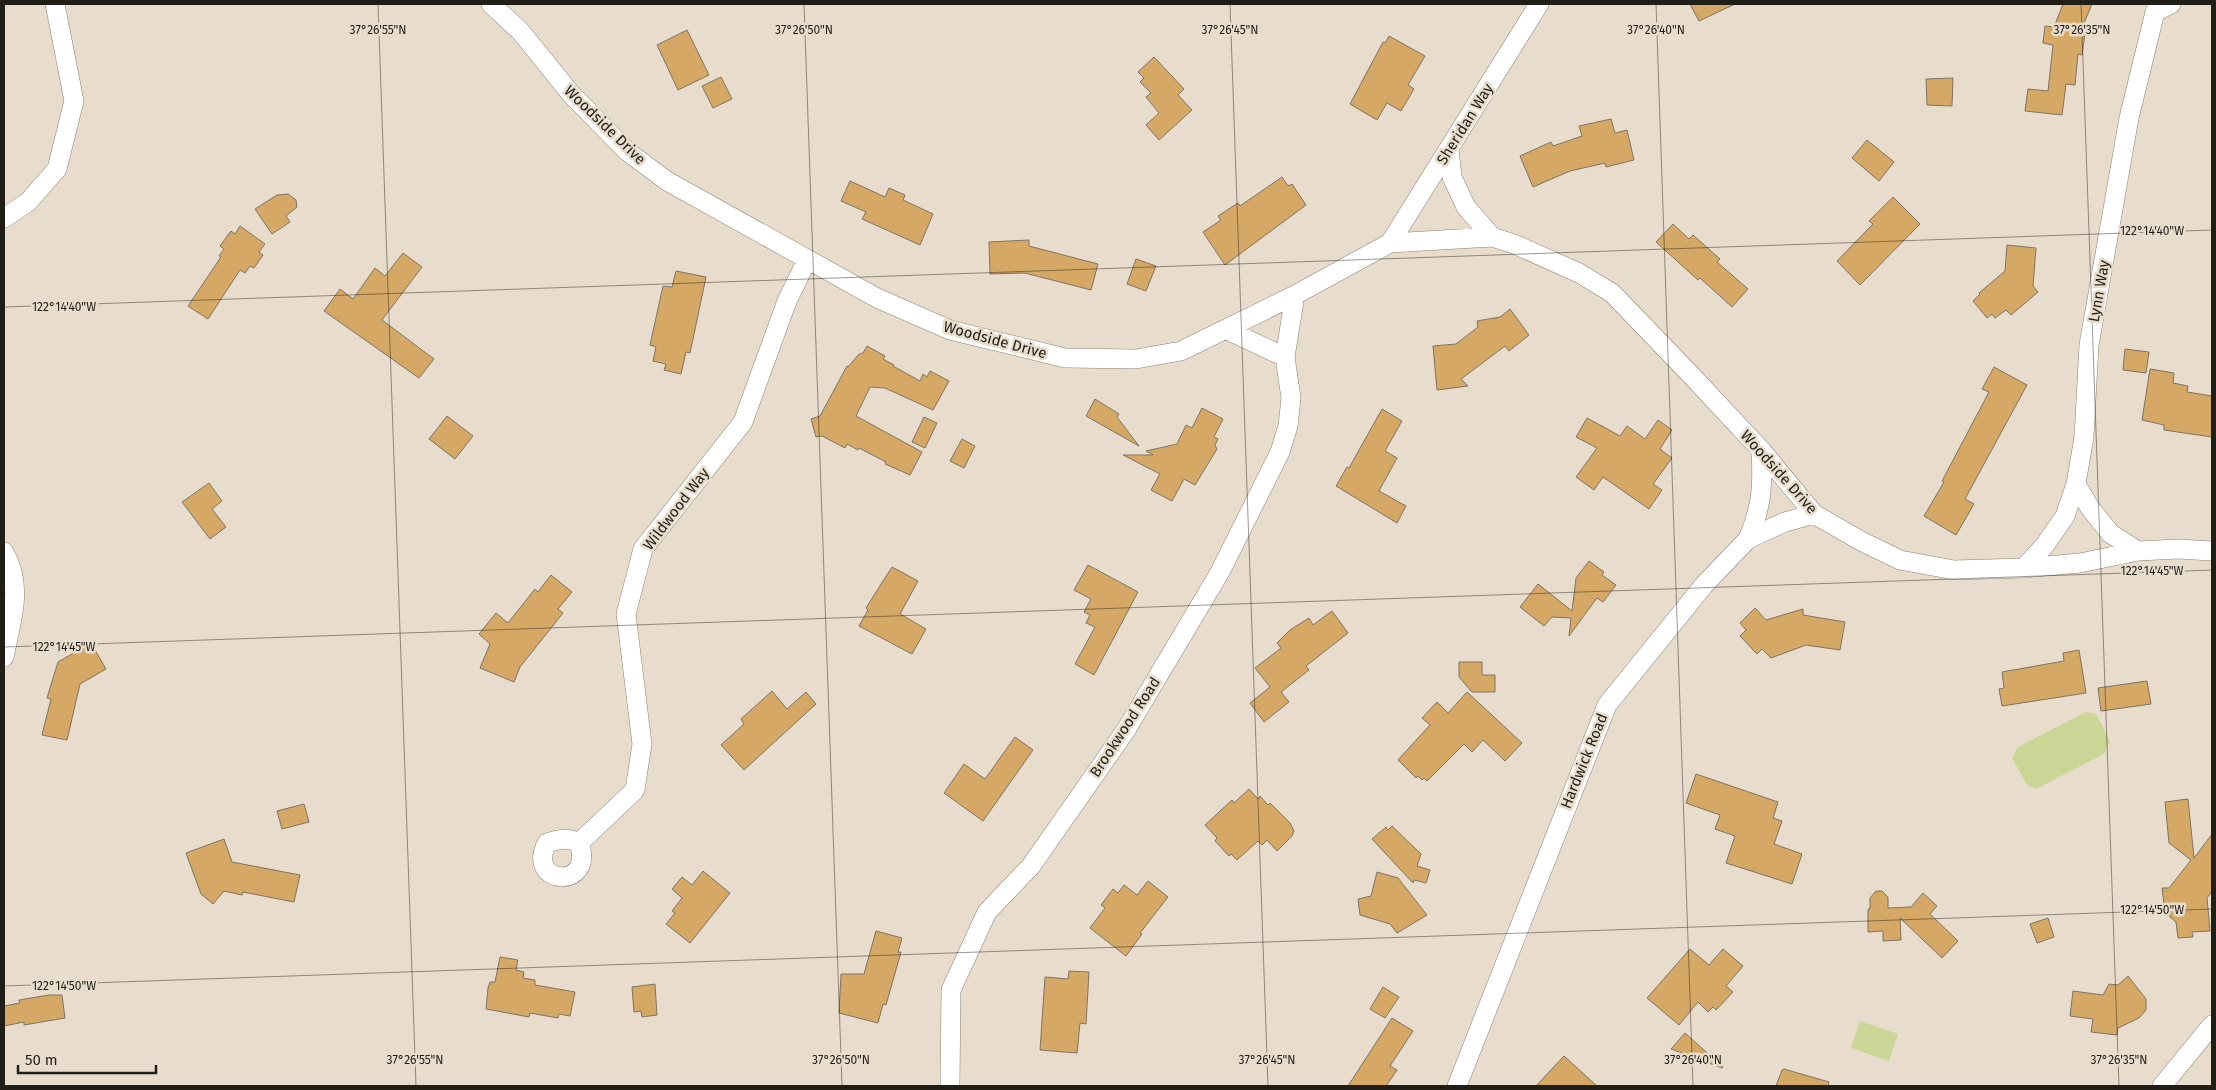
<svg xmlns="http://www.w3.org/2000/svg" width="2216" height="1090" viewBox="0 0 2216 1090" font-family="'Fira Sans',sans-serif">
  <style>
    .green { fill: #cad596 }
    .building { fill: #d5a965; stroke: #7e7364 }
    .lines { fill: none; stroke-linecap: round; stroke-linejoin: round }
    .minor-casing { stroke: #8b8171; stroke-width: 20 }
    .minor { stroke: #fff; stroke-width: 19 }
    .ticks { fill: none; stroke: #211d17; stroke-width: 1; stroke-opacity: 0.45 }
    .labels { text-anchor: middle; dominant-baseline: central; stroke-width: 5; stroke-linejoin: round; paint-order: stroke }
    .street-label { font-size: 15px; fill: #211d17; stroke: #e8ddcc }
    .ticks-label { font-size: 12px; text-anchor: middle; fill: #211d17; stroke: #e8ddcc; stroke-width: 5; stroke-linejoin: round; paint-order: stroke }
  </style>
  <rect width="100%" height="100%" fill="#e8ddcc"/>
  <path class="green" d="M2086 712 2096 714 2110 741 2104 754 2036 789 2027 785 2012 758 2018 747Z
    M1860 1021 1898 1034 1889 1061 1851 1048Z"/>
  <path class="building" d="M1690 4H1735L1699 21Z
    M2063 4H2092L2080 33 2085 34 2082 55 2078 54 2075 85 2066 84 2062 115 2025 111 2028 89 2048 91 2053 45 2043 43 2045 26 2054 27Z
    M687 30 709 75 678 90 657 45Z
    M1389 36 1425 56 1408 85 1414 89 1401 111 1387 103 1377 120 1350 104 1383 42 1385 43Z
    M1154 57 1184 89 1178 95 1192 110 1159 140 1146 125 1159 113 1146 97 1151 93 1140 82 1144 78 1138 72Z
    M721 77 732 99 713 108 702 86Z
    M1953 78 1952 106 1927 105 1926 79Z
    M1611 119 1615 133 1627 130 1634 160 1606 167 1605 163 1570 171 1533 187 1520 156 1551 142 1553 146 1582 136 1579 126Z
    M1867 140 1894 162 1879 181 1852 158Z
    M1282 177 1288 186 1292 184 1306 205 1225 265 1203 232 1221 220 1218 216 1238 203 1240 206Z
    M850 181 885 197 889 188 905 195 903 200 933 214 920 245 862 219 866 212 841 201Z
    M288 194 296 200 297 207 286 216 290 222 272 234 255 209 277 195Z
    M1893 197 1920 224 1860 285 1837 261 1873 224 1869 221Z
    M1673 224 1689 239 1693 235 1720 259 1717 262 1748 289 1732 307 1700 278 1698 280 1656 242Z
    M240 226 265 244 259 252 263 255 254 268 250 266 245 273 240 270 208 319 188 306 221 257 219 256 224 249 220 246 231 231 235 234Z
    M1029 240V246L1098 264 1091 290 1025 273 990 274 989 242Z
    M2007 245 2036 248 2033 286 2038 292 2011 315 2006 310 1995 318 1992 314 1987 318 1973 301 1980 294 1979 293 2005 271Z
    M403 253 422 267 382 320 434 359 419 378 324 311 340 289 353 299 375 268 385 276Z
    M1136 259 1156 266 1146 291 1127 284Z
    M676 271 706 277 690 353 686 352 681 374 664 370 666 364 653 361 656 347 650 345 663 286 672 287Z
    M1510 309 1529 335 1509 351 1505 346 1461 379 1468 386 1437 390 1433 346 1456 344 1478 327 1477 321 1500 317Z
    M867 346 885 356 883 359 894 365 893 366 920 381 923 374 927 377 930 371 949 381 933 410 885 388 870 387 856 416 922 452 910 475 885 464 886 462 859 448 858 450 847 444 845 448 822 436 816 437 811 419 820 416 847 366 848 367 859 354 863 353Z
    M2125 349 2149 352 2146 373 2123 370Z
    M1994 367 2027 385 1965 499 1974 504 1956 535 1924 516 1944 482 1942 481 1989 392 1982 389Z
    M2150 369 2174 373 2173 383 2188 386 2187 392 2212 396V437L2164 430V425L2142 420Z
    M1095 399 1119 414 1117 417 1139 446 1086 416Z
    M1202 408 1223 419 1214 437 1218 439 1215 445 1217 449 1195 485 1184 479 1172 501 1151 490 1160 474 1123 455H1153L1146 451 1177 444 1186 425 1192 428Z
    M1382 409 1402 421 1385 451 1397 458 1379 491 1406 506 1397 523 1336 486 1347 467 1349 468Z
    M447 416 473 436 455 459 429 439Z
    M924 417 937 423 925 448 912 442Z
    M1587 418 1620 436 1627 426 1645 439 1658 420 1672 430 1660 449 1672 458 1653 484 1662 490 1649 509 1603 477 1594 490 1576 477 1597 448 1576 437Z
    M962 439 975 446 964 468 950 461Z
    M209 483 222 501 212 509 226 527 210 539 182 502Z
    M1589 561 1604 572 1602 575 1616 585 1603 602 1597 598 1569 636 1571 618 1552 617 1544 626 1520 607 1538 584 1572 611 1576 578Z
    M1088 565 1138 592 1094 675 1075 664 1095 627 1086 623 1090 615 1084 612 1091 599 1074 590Z
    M892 567 918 581 900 614 926 629 912 654 859 626 868 610 866 608Z
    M551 575 572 592 558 609 563 613 520 667 514 682 480 668 490 644 479 634 496 613 508 623 535 589 538 592Z
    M1755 608 1766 620 1803 609V615L1845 622 1840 650 1806 645 1771 658 1762 649 1757 654 1740 636 1746 630 1740 623Z
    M1332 611 1348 633 1306 666 1309 670 1281 692 1289 702 1264 722 1250 703 1270 687 1255 668 1281 648 1277 643 1290 630 1309 618 1313 625Z
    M91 643 106 669 80 684 67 740 42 735 51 699 47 698 58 662Z
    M2079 650 2086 693 2002 706 1999 689 2004 688 2002 672 2064 661 2063 653Z
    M1459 662H1482V675H1495V692H1472L1459 677Z
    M2147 681 2151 704 2101 711 2098 688Z
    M772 691 787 709 806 692 816 704 744 770 721 745 744 724 741 719Z
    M1467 692 1522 743 1505 761 1483 740 1472 752 1464 744 1427 781 1424 778 1422 780 1418 776 1416 778 1398 760 1430 725 1422 718 1437 702 1448 713Z
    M1015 737 1033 750 983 821 944 793 964 764 985 779Z
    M1696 774 1778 802 1773 818 1782 821 1774 844 1802 854 1792 884 1726 863 1735 836 1715 829 1720 815 1686 803Z
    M1249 789 1258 799 1260 796 1268 805 1270 803 1290 823 1294 831 1292 836 1277 851 1267 840 1262 845 1258 841 1237 860 1231 854 1229 856 1215 841 1217 838 1205 825 1232 800 1234 803Z
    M2188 799 2194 858 2212 834V891L2207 898 2210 931 2192 932 2193 937 2178 938 2176 922 2170 917 2168 907 2164 904 2162 888H2169L2191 860 2169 843 2165 802Z
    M304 804 309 822 282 829 277 811Z
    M1392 826 1421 854 1417 866 1430 870 1426 883 1414 880 1413 883 1372 839 1386 827 1388 830Z
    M224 839 232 862 300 875 294 902 243 892 242 895 224 891 213 904 201 894 186 853Z
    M703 871 730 893 690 943 666 924 675 913 672 911 682 898 672 889 682 877 692 885Z
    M1377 872 1398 878 1427 915 1397 933 1390 924 1360 915 1358 899 1371 896Z
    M1148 881 1168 897 1140 933 1142 934 1126 956 1090 928 1105 908 1101 905 1113 889 1118 893 1124 885 1137 895Z
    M1876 891H1882L1888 897V908L1911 907 1923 893 1937 906 1930 914 1958 941 1942 958 1900 918 1901 940 1883 941V931L1868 932V909H1870V898Z
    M2048 918 2054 937 2037 943 2030 924Z
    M876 931 902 938 898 952H901L886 1005 883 1004 878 1023 839 1013 841 974H864Z
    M1690 949 1709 965 1723 949 1743 966 1726 986 1733 992 1716 1010 1713 1007 1708 1012 1698 1002 1679 1025 1647 998Z
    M500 957 518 960 516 970 524 972 523 978 535 980V985L575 992 570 1016 559 1014 558 1018 530 1013 529 1017 486 1009 488 988 490 982H495Z
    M1069 971 1089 972 1086 1024 1080 1023 1077 1053 1040 1050 1045 977 1068 979Z
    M2128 976 2146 999V1010L2139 1018 2118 1028 2117 1035 2091 1032 2093 1019 2070 1016 2073 991 2103 995 2109 984 2118 985Z
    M655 984 657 1015 642 1017 641 1011 634 1012 632 987Z
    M1383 987 1399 997 1385 1018 1370 1009Z
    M49 995H62L65 1018 24 1025V1022L4 1026V1006L20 1003 19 1000Z
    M1392 1018 1413 1031 1390 1066 1397 1070 1386 1086H1348Z
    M1685 1033 1723 1067 1722 1068 1671 1049Z
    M1564 1056 1597 1086H1536Z
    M1784 1069 1829 1082 1828 1086H1776L1782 1070Z"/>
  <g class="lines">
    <g class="minor-casing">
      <path id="minor" d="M491 4 521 32 571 94 628 152 667 181 877 298 950 330 1065 358 1136 359 1181 351 1295 295 1390 243 1492 237 1514 244 1579 273 1612 293 1690 374 1761 450 1814 514 1861 541 1900 560 1954 570 2024 568 2080 563 2138 551 2178 549 2212 551
        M2155 12 2171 4
        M1449 149 1452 177 1466 207 1492 237
        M4 218 28 202 57 169 74 101 55 4
        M1390 243 1539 4
        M1227 330 1285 357
        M2076 484 2090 508 2111 534 2138 551
        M1748 539C1762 507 1763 484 1761 450
        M4 552C24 586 11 622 4 657
        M2024 568 2045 545 2065 516 2076 484 2084 437 2089 345 2129 118 2155 12
        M579 843C596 890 525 886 547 843 559 839 568 837 579 843L635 790 642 744 626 614 643 549 743 422 787 301 807 260
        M950 1086 951 990 987 912 1031 866 1126 730 1220 572 1280 452 1288 426 1291 398 1285 357 1295 295
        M1457 1086 1607 705 1704 585 1748 539 1785 522 1814 514
        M2162 1086 2212 1025"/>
    </g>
    <use href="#minor" class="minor"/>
  </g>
  <path class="ticks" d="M378 4 416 1086M804 4 842 1086M1230 4 1268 1086M1656 4 1693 1086M2081 4 2119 1086M4 307 2212 230M4 647 2212 570M4 986 2212 909"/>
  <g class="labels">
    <g class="street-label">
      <text transform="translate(1465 124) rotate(-58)">Sheridan Way</text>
      <text transform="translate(605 125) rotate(44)">Woodside Drive</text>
      <text transform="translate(2099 291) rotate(-80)">Lynn Way</text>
      <text transform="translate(995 340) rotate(15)">Woodside Drive</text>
      <text transform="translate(1779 472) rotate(48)">Woodside Drive</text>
      <text transform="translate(676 509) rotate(-53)">Wildwood Way</text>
      <text transform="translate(1125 727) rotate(-57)">Brookwood Road</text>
      <text transform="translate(1584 761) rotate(-68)">Hardwick Road</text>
    </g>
  </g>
  <g class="ticks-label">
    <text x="378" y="34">37°26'55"N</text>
    <text x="804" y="34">37°26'50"N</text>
    <text x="1230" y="34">37°26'45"N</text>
    <text x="1656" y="34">37°26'40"N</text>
    <text x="2082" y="34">37°26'35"N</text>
    <text x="2152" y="235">122°14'40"W</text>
    <text x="64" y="311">122°14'40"W</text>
    <text x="2152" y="575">122°14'45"W</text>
    <text x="64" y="651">122°14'45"W</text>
    <text x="2152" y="914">122°14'50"W</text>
    <text x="64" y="990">122°14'50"W</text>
    <text x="415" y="1064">37°26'55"N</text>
    <text x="841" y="1064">37°26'50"N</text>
    <text x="1267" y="1064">37°26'45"N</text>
    <text x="1693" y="1064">37°26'40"N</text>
    <text x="2119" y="1064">37°26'35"N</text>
  </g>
  <rect width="2216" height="1090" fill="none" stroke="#211d17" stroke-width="10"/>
  <path d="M18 1065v8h138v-8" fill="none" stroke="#211d17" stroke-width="2.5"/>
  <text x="25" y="1065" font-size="15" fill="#211d17" stroke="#e8ddcc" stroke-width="4" paint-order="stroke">50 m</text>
</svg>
